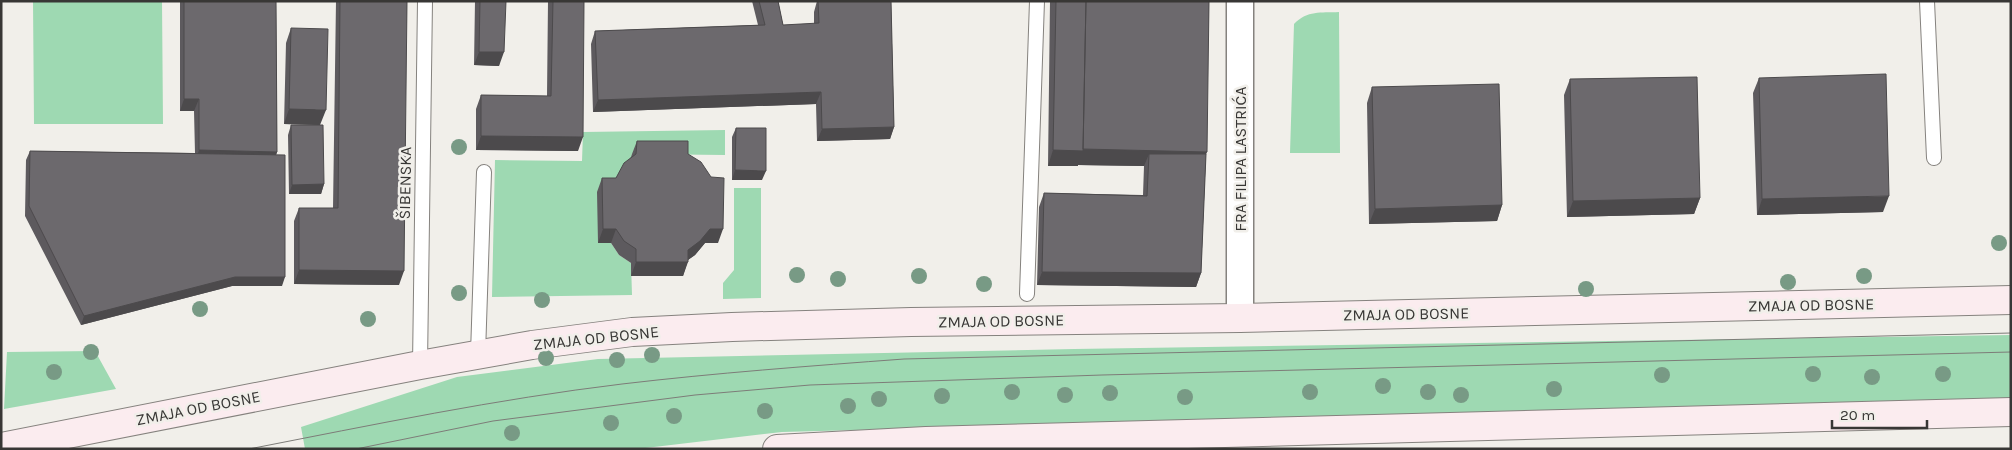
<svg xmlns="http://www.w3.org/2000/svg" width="2012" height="450" viewBox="0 0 2012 450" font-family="Karla,sans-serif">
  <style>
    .green { fill: #9ed9b2 }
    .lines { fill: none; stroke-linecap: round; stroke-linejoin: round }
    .service-casing { stroke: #85827e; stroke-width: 16 }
    .minor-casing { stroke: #85827e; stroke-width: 29 }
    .secondary-casing { stroke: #85827e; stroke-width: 30 }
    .service { stroke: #fff; stroke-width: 14 }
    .minor { stroke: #fff; stroke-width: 26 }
    .secondary { stroke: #fbecef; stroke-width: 28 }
    .tram { stroke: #7d7c78; stroke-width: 1 }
    .tree { fill: #789a85 }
    .wall { fill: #5d5a5e }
    .shaded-wall { fill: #4c4a4c }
    .building { fill: #6c696d; stroke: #4c4a4c }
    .labels { text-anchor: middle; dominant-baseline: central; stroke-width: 5; stroke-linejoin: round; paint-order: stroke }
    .street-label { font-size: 16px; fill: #383735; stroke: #f1efea }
  </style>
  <rect width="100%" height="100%" fill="#f1efea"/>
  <path class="green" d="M33 1H162L163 124H34Z
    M1339 12 1340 153H1290L1294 24C1308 10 1320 13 1339 12Z
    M725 130V155L632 154 631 167 598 243H611L619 255 631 263 632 295 492 297 495 160 582 161 583 132Z
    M734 188H761V298L723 299V283L734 270Z
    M2011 335V399L782 432 637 449H305L301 427 457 377 598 359 1074 349Z
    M95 351 116 389 4 409 7 352Z"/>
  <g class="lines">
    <g class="service-casing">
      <path id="service" d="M1927 1 1934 158
        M1027 294 1037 1
        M478 354 484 172
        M420 365 425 1"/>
    </g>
    <g class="minor-casing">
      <path id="minor" d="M1240 1V318"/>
    </g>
    <g class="secondary-casing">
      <path id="secondary" d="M1 447 420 365 532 345 632 332 732 327 911 322 1240 318 2011 300
        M777 449 926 441 2011 412"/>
    </g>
    <use href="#service" class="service"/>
    <use href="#minor" class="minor"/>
    <use href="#secondary" class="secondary"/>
    <path class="tram" d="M249 449C372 425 497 399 622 384 715 373 810 366 904 359L2011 333
      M356 449 493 421 695 395 810 385 1102 375 2011 352"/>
  </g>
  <g class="tree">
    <circle cx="459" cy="147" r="8"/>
    <circle cx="1999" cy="243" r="8"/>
    <circle cx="797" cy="275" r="8"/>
    <circle cx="919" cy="276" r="8"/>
    <circle cx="1864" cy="276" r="8"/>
    <circle cx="838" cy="279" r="8"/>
    <circle cx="1788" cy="282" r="8"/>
    <circle cx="984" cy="284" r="8"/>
    <circle cx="1586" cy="289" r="8"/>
    <circle cx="459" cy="293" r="8"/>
    <circle cx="542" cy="300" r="8"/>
    <circle cx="200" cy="309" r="8"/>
    <circle cx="368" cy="319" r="8"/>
    <circle cx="91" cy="352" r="8"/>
    <circle cx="652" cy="355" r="8"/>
    <circle cx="546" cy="358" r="8"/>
    <circle cx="617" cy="360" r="8"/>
    <circle cx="54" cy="372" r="8"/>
    <circle cx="1813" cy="374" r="8"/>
    <circle cx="1943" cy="374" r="8"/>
    <circle cx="1662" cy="375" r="8"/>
    <circle cx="1872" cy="377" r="8"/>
    <circle cx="1383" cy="386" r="8"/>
    <circle cx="1554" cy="389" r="8"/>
    <circle cx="1012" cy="392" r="8"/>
    <circle cx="1310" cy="392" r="8"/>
    <circle cx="1428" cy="392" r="8"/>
    <circle cx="1110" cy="393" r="8"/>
    <circle cx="1065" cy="395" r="8"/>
    <circle cx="1461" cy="395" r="8"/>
    <circle cx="942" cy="396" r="8"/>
    <circle cx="1185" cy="397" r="8"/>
    <circle cx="879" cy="399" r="8"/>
    <circle cx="848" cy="406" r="8"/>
    <circle cx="765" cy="411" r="8"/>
    <circle cx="674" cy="416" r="8"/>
    <circle cx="611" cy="423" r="8"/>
    <circle cx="512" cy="433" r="8"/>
  </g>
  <path class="wall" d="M180 1H276L277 152 276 155 282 286H232L81 325 25 216 26 160 30 151 195 153 194 111H180Z
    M336 1H407L399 285 294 284V221L299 208H333Z
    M475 1H506L499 66 474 65Z
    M548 1H584L578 151 476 150V109L481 95 547 96Z
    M752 1H778L783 25 814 24V12L817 1H891L894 127 890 139 817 141 816 104 593 112 591 44 595 31 758 25Z
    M1050 1H1209L1206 154 1201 273 1196 287 1037 285 1039 207 1044 193 1143 195 1144 166 1078 165V166H1048Z
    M291 28 320 125 284 124 286 43Z
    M1759 78 1883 212 1757 215 1753 93Z
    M1570 79 1700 198 1694 214 1567 217 1564 95Z
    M1372 87 1502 205 1497 221 1369 224 1367 103Z
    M291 125 324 184 321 194H289L288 135Z
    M736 128 762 180H732V137Z
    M637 141 688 154 718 243H705L695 255 688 260 683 276H631V263L619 255 611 243H598L597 192 602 178H616L631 157 632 154Z"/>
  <path class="shaded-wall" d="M479 52H504L499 66 474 65Z
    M821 92 816 104 593 112 598 100Z
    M184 99H199L194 111H180Z
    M289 109 326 110 320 125 284 124Z
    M894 127 890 139 817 141 822 129Z
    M481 136 583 137 578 151 476 150Z
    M1083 149 1207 152 1201 168 1149 154 1144 166 1078 165V166H1048L1053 150Z
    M199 150 277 152 273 164 195 163Z
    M735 170 766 171 762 180H732Z
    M324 184 321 194H289L292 185Z
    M1889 196 1883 212 1757 215 1762 199Z
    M1700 198 1694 214 1567 217 1573 201Z
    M1502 205 1497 221 1369 224 1375 209Z
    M603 229H616L611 243H598Z
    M710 229H723L718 243H705L695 255 685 262H688L683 276H631L636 262 688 250Z
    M299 270 404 271 399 285 294 284Z
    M1042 272 1201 273 1196 287 1037 285Z
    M235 277H285L282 286H232L81 325 84 316Z"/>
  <path class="building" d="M184 1H276L277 152 199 150V99H184Z
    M340 1H407L404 271 299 270V208H338Z
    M480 1H506L504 52H479Z
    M553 1H584L583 137 481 136V95L551 96Z
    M759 1H778L783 25 819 23 818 1H891L894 127 822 129 821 92 598 100 595 31 765 25Z
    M1056 1H1086L1083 151 1053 150Z
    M1086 1H1209L1207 152 1083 149Z
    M291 28 328 29 326 110 289 109Z
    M1886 74 1889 196 1762 199 1759 78Z
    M1697 77 1700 198 1573 201 1570 79Z
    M1499 84 1502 205 1375 209 1372 87Z
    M291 125H323L324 184 292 185Z
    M736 128H766V171L735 170Z
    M637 141H688V154L701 162 711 177 724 178 723 229H710L700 241 688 250V262H636V249L624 241 616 229H603L602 178H616L624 163 636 154Z
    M30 151 285 155V277H235L84 316 29 206Z
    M1149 154H1206L1201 273 1042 272 1044 193 1147 196Z"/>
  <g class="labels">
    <g class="street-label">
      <text transform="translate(1240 159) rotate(-90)">FRA FILIPA LASTRIĆA</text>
      <text transform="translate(405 183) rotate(-89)">ŠIBENSKA</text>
      <text transform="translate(1811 305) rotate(-1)">ZMAJA OD BOSNE</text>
      <text transform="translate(1406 314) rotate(-1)">ZMAJA OD BOSNE</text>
      <text transform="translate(1001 321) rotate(-1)">ZMAJA OD BOSNE</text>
      <text transform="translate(596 338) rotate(-6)">ZMAJA OD BOSNE</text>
      <text transform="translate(198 408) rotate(-11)">ZMAJA OD BOSNE</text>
    </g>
  </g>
  <rect width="2012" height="450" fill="none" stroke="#383735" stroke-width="5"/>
  <path d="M1832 420v8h95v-8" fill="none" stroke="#383735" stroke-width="2.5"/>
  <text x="1840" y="420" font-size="15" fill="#383735" stroke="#f1efea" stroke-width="4" paint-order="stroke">20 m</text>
</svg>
